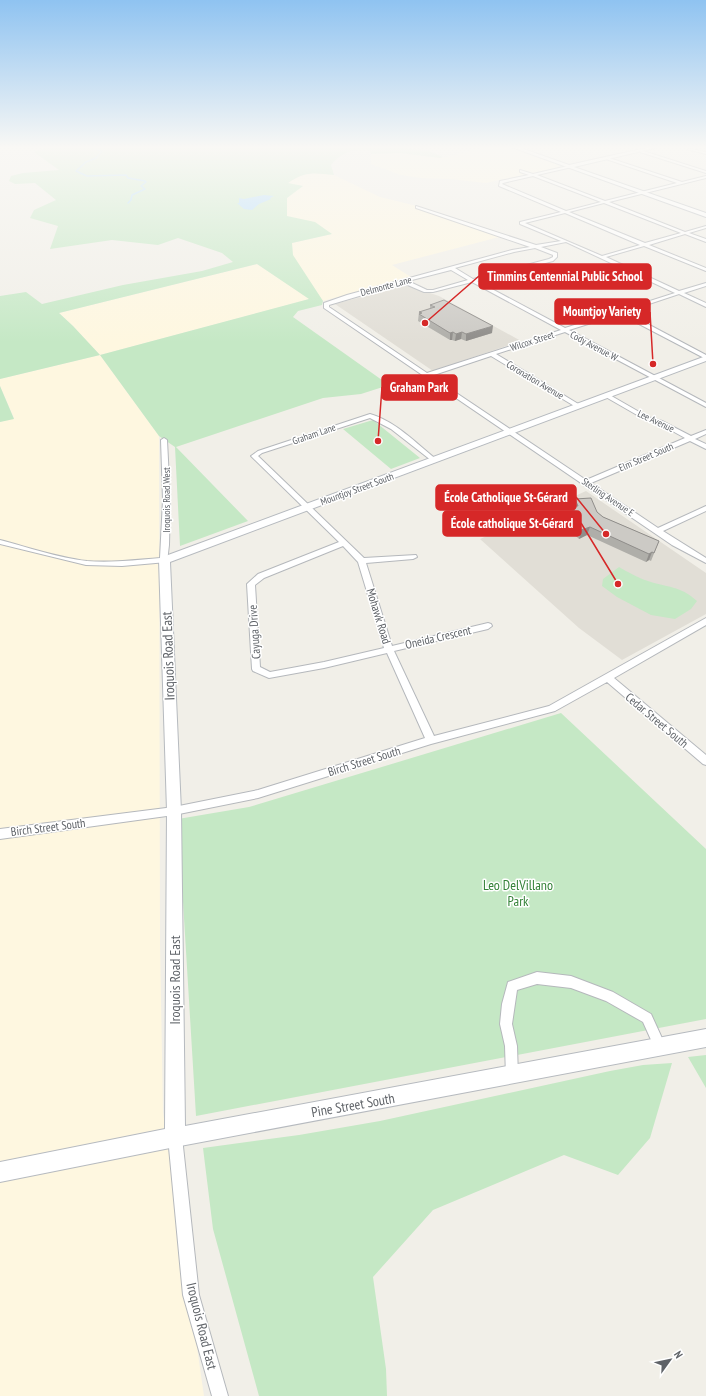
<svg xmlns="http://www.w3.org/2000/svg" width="706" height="1396" viewBox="0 0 706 1396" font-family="'PT Sans Narrow',sans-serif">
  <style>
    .commercial { fill: #fef7e0 }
    .education { fill: #e1ded6 }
    .green { fill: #c5e8c5; fill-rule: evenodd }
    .water { fill: #aadaff }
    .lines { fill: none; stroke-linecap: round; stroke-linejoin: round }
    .stream { stroke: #aadaff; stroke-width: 1.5 }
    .street-casing { stroke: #b5b8bc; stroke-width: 2 }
    .secondary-casing { stroke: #b6babf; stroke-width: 2 }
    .street { fill: #fff; fill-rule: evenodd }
    .secondary { fill: #fff; fill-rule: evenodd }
    .wall { fill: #afaea9 }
    .shaded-wall { fill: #8f8d8a }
    .building { fill: #cccac5; stroke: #8f8d8a }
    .labels { text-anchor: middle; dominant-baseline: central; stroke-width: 3; stroke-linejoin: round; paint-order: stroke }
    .far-street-label { font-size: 10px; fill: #5f6368; stroke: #fff }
    .street-label { font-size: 12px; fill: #5f6368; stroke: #fff }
    .near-street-label { font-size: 14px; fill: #5f6368; stroke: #fff }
    .near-park-label { font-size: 14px; fill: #348238; stroke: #fff }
    .leader { fill: none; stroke: #d62828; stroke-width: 1.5 }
    .callout-dot { fill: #d62828; stroke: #fff; stroke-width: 1.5 }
    .callout { fill: #d62828; stroke: #d62828; stroke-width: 1.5 }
    .callout-label { font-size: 13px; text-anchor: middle; font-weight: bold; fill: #fff }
  </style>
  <rect width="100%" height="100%" fill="#f1efe8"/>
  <path class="commercial" d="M484 148H506L519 150 558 164 559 167 486 183 450 179 420 178 401 175 371 164V154L400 153 440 158Z
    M316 173 334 175 380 197 417 206 507 235 392 265 411 277 323 301 292 255V243L332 234 286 216 287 198 302 186 287 184 299 175Z
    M257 264 310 299 100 355 159 436 160 942 163 1112 204 1396H0V422L14 418 0 386V379L100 355 73 326 59 313Z"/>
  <path class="education" d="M406 285 439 296 521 341 433 371 335 304Z
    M586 491 706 573V614L622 660 579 628 480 539Z"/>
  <path class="green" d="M46 148H406L426 150 443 157 440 158 400 153 371 154 370 150C355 148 341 152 331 165L334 175C314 173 305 171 288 183L303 186 287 198V216L315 222 332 234 292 243 293 255 323 301 322 305 298 311 293 317 389 385 361 394 323 398 176 447 248 521 180 546 175 447 159 436 100 355 0 379V296L26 292 42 304 123 285 202 271 233 262 222 253 178 238 158 245 112 240 50 249 58 226 30 218 34 210 56 200 35 183 15 184 9 181 11 176 23 173 59 170 34 152ZM257 264 309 299 100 355 73 326 59 313Z
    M0 386 14 419 0 422Z
    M373 420 420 458 391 469 343 429Z
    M619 567C628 572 638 578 648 581 668 588 679 585 697 601L691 609 675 619 651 615 617 597 602 586 603 579Z
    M561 713 706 849V1019L196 1116 178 819 249 807Z
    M706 1055V1088L688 1057Z
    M672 1063 650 1138 618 1175 564 1155 433 1210 373 1277 386 1369 387 1396H259L213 1229 203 1148 299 1135 380 1121 610 1071 643 1065Z"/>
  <path class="water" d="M264 195 274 196 270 198 271 199 259 204 252 210 244 209 237 203H239V198L244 199Z"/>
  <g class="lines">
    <path class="stream" d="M96 148 97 150 102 151 96 158 86 162 76 171 87 176 126 175 128 178 145 181 146 182 141 186 145 189 132 195 131 200 128 203"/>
    <g class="street-casing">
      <path id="street" d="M686 148 706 152V154L687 149Z
        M640 150 706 171V173L640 152Z
        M606 157 682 182 706 176V178L609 202 685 232 706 226V228L689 233 706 239V242L685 234 649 245 706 268V271L644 246 606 257 679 291 706 283V286L684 293 706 303V307L679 294 625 312 706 355V359L620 314 569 330 706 403V407L565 332 496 354 580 405V407H576L491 356 431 376 586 480 685 438 658 423 644 419 604 396V394H608L648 417 662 421 691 436 706 430V434L695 439 706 444V449L690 441 591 483 658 528 706 506V511L663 531 706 558V563L672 545 324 308V303L347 295 512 250 530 247 416 208V206L536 245 561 241 520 224V222L561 212 499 186 500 181 529 175 520 172V170L533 174 572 165V167L537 175 605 201 677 183 606 159ZM533 176 601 202 566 211 502 184 503 183ZM604 203 681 233 645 243 569 212ZM565 213 640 245 602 256 525 223ZM566 242 675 293 565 328 477 281 553 261 557 257V253L541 247ZM535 248 553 255V257L549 259 473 279 455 268 514 252ZM451 270 468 280 433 290H427L408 281ZM472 282 561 330 427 373 329 307V305L403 283 424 292H433Z
        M370 414C395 421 416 443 436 459V461H432L391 429 370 418 262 453 258 456 364 558 416 555 417 557 413 559 366 563 392 646 488 623 491 624 492 626 488 629 394 651 434 736 549 706 706 618V625L614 678 706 755V765L703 764 607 682 555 711 431 744 258 798 174 815 0 839V829L174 807 258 790 425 738 387 653 324 668 269 678 253 671 252 669 247 584 258 574 339 542 251 456 258 451ZM343 546 358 562 384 648 324 662 270 672 260 667 255 585 264 578Z
        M164 438 167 440 170 500 169 545 167 562 122 566 86 565 0 544V540C27 547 59 558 87 561 111 563 136 560 160 558L163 500 161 440Z
        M537 972 571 976 613 992 651 1014 666 1047 664 1051 660 1053 656 1051 643 1022 606 1001 571 988 537 984 517 990 512 1024 517 1046 518 1076 517 1081 512 1082 507 1081 506 1076 505 1046 500 1024 502 1004 508 982Z
        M175 1130 180 1132 182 1137 199 1295 228 1396H212L183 1295 168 1137 170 1132Z"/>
    </g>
    <g class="secondary-casing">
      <path id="secondary" d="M514 148H521L569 165 646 148H655L574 167 706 213V217Z
        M706 356V361L170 562 181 811 185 1126 706 1029V1047L175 1147 0 1182V1162L165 1129 167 811 159 560 160 558Z"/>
    </g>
    <use href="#street" class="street"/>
    <use href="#secondary" class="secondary"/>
  </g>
  <path class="wall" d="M430 305 492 333 466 341 461 339 455 341 452 340H450L418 321 419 312 430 309Z
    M575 499 597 512 603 517 659 541 651 561 649 560 646 562 587 535 579 539 575 535 567 534 557 524 559 516 572 517 571 514Z"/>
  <path class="shaded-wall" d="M493 326 492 333 466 341V334Z
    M453 332 452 340H450V333Z
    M462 332 461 339 455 341 456 334Z
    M590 527 587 535 579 539 581 530Z
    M652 552 649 560 646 562 649 554Z"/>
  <path class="building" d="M444 300 493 326 466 334 462 332 456 334 453 332 450 333 419 314 422 313 419 312 435 307 430 305Z
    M591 498 597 512 603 517 659 541 654 553 652 552 649 554 590 527 581 530 577 527 569 525 559 516 576 518 573 506H578L575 499Z"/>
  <linearGradient id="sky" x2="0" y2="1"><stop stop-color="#8fc3f1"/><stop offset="0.43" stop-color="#f9f8f5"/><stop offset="1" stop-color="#f9f8f5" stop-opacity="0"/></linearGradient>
  <rect width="706" height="343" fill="url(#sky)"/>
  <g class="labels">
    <g class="far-street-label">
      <text transform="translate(386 286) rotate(-15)">Delmonte Lane</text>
      <text transform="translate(532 341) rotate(-18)">Wilcox Street</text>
      <text transform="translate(594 346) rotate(28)">Cody Avenue W</text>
      <text transform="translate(535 380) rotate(31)">Coronation Avenue</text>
      <text transform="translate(656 421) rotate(25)">Lee Avenue</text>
      <text transform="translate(314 434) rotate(-19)">Graham Lane</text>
      <text transform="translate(646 457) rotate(-23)">Elm Street South</text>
      <text transform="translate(357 489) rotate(-20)">Mountjoy Street South</text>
      <text transform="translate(608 497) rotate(34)">Sterling Avenue E</text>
      <text transform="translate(166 500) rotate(-90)">Iroquois Road West</text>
    </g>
    <g class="street-label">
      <text transform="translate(379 616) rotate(73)">Mohawk Road</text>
      <text transform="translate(254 632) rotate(-94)">Cayuga Drive</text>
      <text transform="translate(438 637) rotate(-13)">Oneida Crescent</text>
      <text transform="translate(657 720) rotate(40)">Cedar Street South</text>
      <text transform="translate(364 761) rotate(-17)">Birch Street South</text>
      <text transform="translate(48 827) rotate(-7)">Birch Street South</text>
    </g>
    <g class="near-street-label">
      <text transform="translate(168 656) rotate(-92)">Iroquois Road East</text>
      <text transform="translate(175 980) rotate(-90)">Iroquois Road East</text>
      <text transform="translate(353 1105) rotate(-10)">Pine Street South</text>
      <text transform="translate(202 1326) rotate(76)">Iroquois Road East</text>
    </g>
    <g class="near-park-label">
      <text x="518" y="885">Leo DelVillano<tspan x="518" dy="16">Park</tspan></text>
    </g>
  </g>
  <path class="leader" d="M425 323L479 276M653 364L650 312M378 441L382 387M606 534L576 497M618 584L581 523"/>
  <g class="callout-dot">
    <circle cx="425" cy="323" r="4"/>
    <circle cx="653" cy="364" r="4"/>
    <circle cx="378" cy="441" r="4"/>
    <circle cx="606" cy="534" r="4"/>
    <circle cx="618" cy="584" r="4"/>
  </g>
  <g class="callout">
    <rect x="479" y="264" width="172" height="25" rx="4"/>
    <rect x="555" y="299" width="95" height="25" rx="4"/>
    <rect x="382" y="375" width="75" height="25" rx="4"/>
    <rect x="436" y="485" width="140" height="25" rx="4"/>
    <rect x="443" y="511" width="138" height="25" rx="4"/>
  </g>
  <g class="callout-label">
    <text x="565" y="281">Timmins Centennial Public School</text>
    <text x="602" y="316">Mountjoy Variety</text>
    <text x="419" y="392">Graham Park</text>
    <text x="506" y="502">École Catholique St-Gérard</text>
    <text x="512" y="528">École catholique St-Gérard</text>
  </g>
  <g transform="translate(670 1360) rotate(57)" stroke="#ffffff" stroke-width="3" paint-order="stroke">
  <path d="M0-3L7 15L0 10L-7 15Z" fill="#5f6368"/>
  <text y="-6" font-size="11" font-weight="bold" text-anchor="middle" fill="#5f6368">N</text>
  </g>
</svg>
